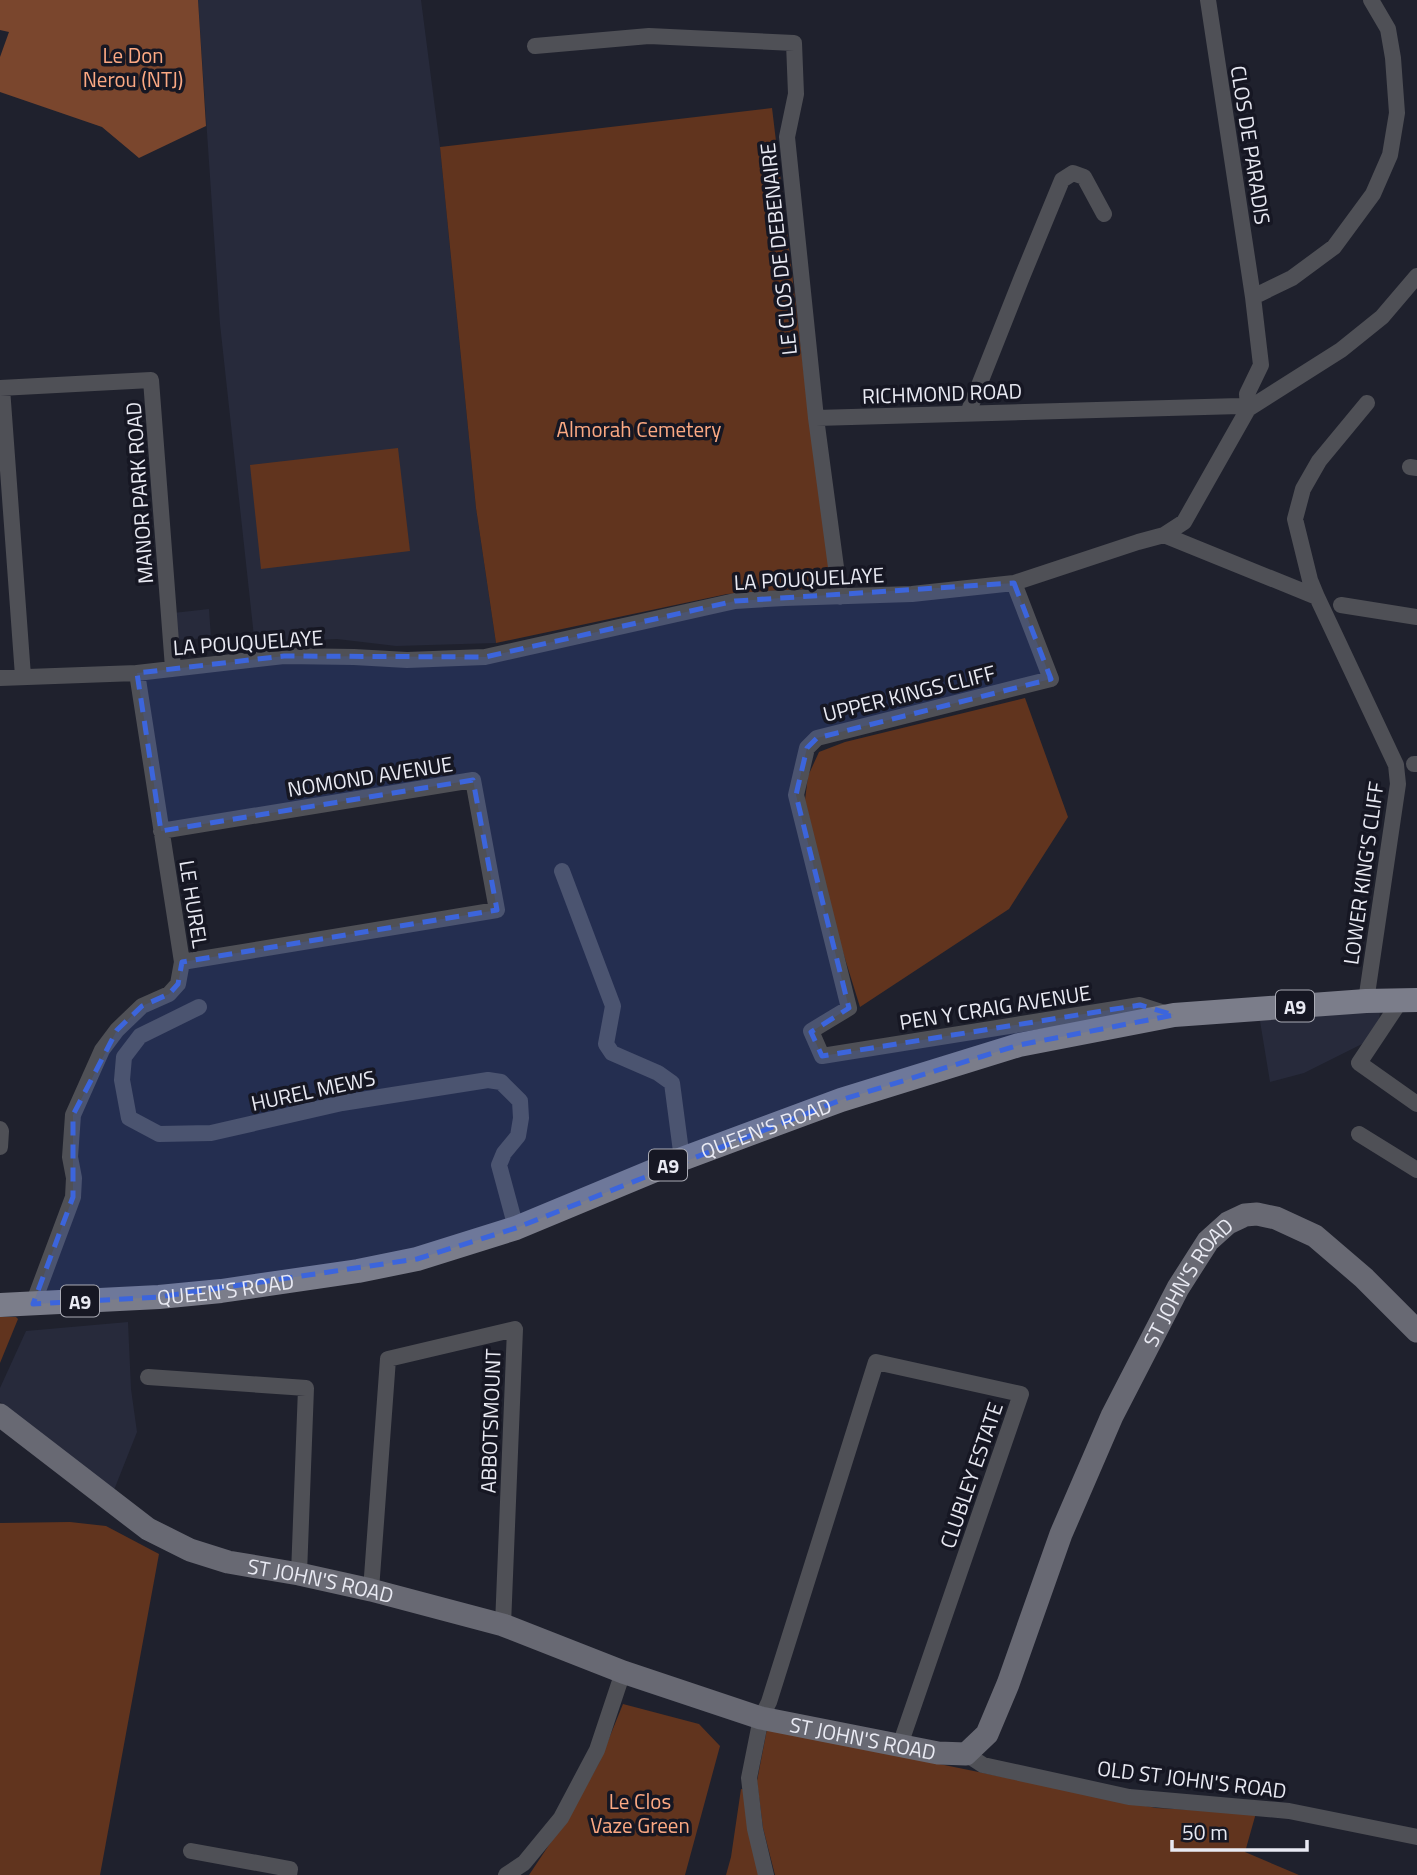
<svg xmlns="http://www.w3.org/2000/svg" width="1417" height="1875" viewBox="0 0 1417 1875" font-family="'Titillium Web',sans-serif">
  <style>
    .built { fill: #272a3b }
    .green { fill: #61341e }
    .forest { fill: #7a462d }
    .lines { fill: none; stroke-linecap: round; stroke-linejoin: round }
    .minor { stroke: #4f5056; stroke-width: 16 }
    .secondary { stroke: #686973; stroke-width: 23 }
    .primary { stroke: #7b7d8a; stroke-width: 24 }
    .marked { fill: #3c65dc; fill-opacity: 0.2; stroke: #3c65dc; stroke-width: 5; stroke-dasharray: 14 9; stroke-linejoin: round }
    .labels { text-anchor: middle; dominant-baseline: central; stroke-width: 7; stroke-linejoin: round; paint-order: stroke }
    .shield { fill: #161723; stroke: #aaabb5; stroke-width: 2 }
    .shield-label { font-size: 19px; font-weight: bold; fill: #e9eaf3 }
    .park-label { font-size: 21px; fill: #fca983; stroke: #161723 }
    .street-label { font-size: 21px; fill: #e9eaf3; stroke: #161723 }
  </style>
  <rect width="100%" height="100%" fill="#1f212d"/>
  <path class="built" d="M198 0H421L440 147 476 508 496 643 396 646 337 639 265 642 255 646 220 324Z
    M209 609 211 638 175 640 173 613Z
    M1380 1011 1379 1023 1370 1040 1304 1073 1270 1082 1260 1021Z
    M128 1322 131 1389 137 1432 114 1490 0 1402V1388L26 1331Z"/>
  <path class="green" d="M772 108 810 422 832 581 827 587 727 594 496 643 476 508 440 147Z
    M398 448 410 551 261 569 250 465Z
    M1025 698 1068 817 1009 909 860 1007 837 933 805 800 808 776 819 752 845 742Z
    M0 1317H16L18 1319 0 1363Z
    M70 1522 106 1526 159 1554 100 1875H0V1523Z
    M623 1704 699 1724 720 1746 685 1875H529L575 1806 599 1763Z
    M767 1729 1156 1808 1256 1813 1245 1852 1299 1875H775L763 1828 757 1781Z
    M741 1789 746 1790 760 1875H726L731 1857Z"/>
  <path class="forest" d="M0 0H198L206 126 139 158 102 127 0 92V57L9 32 0 30Z"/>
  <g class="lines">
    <path class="minor" d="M535 46 649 36 794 43 796 94 787 137 816 418
      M1253 297 1292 278 1334 247 1373 194 1390 155 1397 113 1393 58 1388 29 1371 0
      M0 388 151 380 173 668
      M2 388 23 676
      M968 413 1022 277 1062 180 1073 173 1084 177 1104 214
      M1410 467 1417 468
      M1164 535 1317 597 1396 765 1398 784 1366 1001
      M1014 583 1051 679 817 738 807 748 796 795 849 1008 811 1031 822 1056 1140 1005 1168 1014
      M840 597 816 418 1240 406 1248 409 1247 394 1261 365 1253 297 1208 0
      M1317 597 1310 580 1295 519 1303 489 1319 461 1367 403
      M1341 605 1417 617
      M0 678 137 673 284 656 354 657 407 660 485 657 735 601 784 598 912 594 1014 583 1138 542 1164 535 1184 522 1248 409 1341 350 1382 317 1417 276
      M1414 764H1417
      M161 831 473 780 497 910 182 962
      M562 871 613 1006 606 1044 612 1053 658 1073 672 1083 682 1159
      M1401 1000 1359 1063 1417 1104
      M199 1007 140 1036 124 1057 122 1080 129 1118 159 1134 211 1133 342 1103 488 1080 501 1082 520 1101 521 1118 518 1136 504 1153 499 1165 516 1228
      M0 1129 1 1131 0 1147
      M1359 1134 1417 1170
      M33 1304 73 1197 74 1178 70 1157 73 1115 102 1050 117 1030 142 1006 169 994 178 984 182 962 137 673
      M148 1377 306 1388 299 1574
      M371 1590 388 1359 515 1329 503 1625
      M966 1754 983 1765 1129 1797 1289 1811 1417 1837
      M191 1851 290 1869 289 1875
      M506 1875 524 1863 561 1818 597 1750 623 1672
      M766 1875 755 1829 749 1778 761 1718 769 1702 876 1362 1021 1394 900 1745"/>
    <path class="secondary" id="s1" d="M0 1415 148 1529 190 1550 228 1562 299 1574 371 1590 503 1625 623 1672 761 1718 938 1753 966 1754 987 1734 1008 1684 1061 1534 1112 1416 1178 1288 1208 1241 1228 1223 1245 1215 1257 1214 1276 1218 1315 1236 1364 1278 1417 1331"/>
    <path class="primary" id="s2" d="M0 1305 159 1297 221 1291 358 1271 417 1259 516 1228 682 1159 841 1100 1019 1045 1174 1015 1366 1001 1417 1000"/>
  </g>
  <path class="marked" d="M1014 583 1051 679 817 738 807 748 796 795 849 1008 811 1032 822 1056 1140 1005 1174 1015 1019 1045 841 1100 516 1228 417 1259 159 1297 33 1304 73 1197V1115L117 1030 142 1006 169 994 178 984 182 962 497 910 473 780 161 831 137 673 284 656 485 657 735 601Z"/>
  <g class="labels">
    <g class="shield">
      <rect x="1276" y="990.5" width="38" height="31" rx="5"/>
      <rect x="649" y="1149.5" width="38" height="31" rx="5"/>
      <rect x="61" y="1285.5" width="38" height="31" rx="5"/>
    </g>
    <g class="shield-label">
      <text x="1295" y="1006">A9</text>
      <text x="668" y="1165">A9</text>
      <text x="80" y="1301">A9</text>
    </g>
    <g class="park-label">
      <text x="133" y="55">Le Don<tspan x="133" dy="24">Nerou (NTJ)</tspan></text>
      <text x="639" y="429">Almorah Cemetery</text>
      <text x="640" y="1801">Le Clos<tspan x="640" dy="24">Vaze Green</tspan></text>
    </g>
    <g class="street-label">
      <text transform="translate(1251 145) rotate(81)">CLOS DE PARADIS</text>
      <text transform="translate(778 249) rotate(-96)">LE CLOS DE DEBENAIRE</text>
      <text transform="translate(942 393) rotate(-2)">RICHMOND ROAD</text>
      <text transform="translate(139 493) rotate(-94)">MANOR PARK ROAD</text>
      <text transform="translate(809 578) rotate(-3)">LA POUQUELAYE</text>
      <text transform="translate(248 642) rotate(-4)">LA POUQUELAYE</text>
      <text transform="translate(909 693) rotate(-14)">UPPER KINGS CLIFF</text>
      <text transform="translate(370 776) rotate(-9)">NOMOND AVENUE</text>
      <text transform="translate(1363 873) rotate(-82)">LOWER KING'S CLIFF</text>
      <text transform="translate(194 904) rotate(81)">LE HUREL</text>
      <text transform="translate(995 1007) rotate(-9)">PEN Y CRAIG AVENUE</text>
      <text transform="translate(313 1090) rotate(-12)">HUREL MEWS</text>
      <text stroke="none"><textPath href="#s2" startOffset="793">QUEEN'S ROAD</textPath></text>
      <text stroke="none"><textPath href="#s1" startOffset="1564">ST JOHN'S ROAD</textPath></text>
      <text stroke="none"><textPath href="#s2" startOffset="226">QUEEN'S ROAD</textPath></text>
      <text transform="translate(490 1421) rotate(-88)">ABBOTSMOUNT</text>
      <text transform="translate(971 1475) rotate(-71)">CLUBLEY ESTATE</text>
      <text stroke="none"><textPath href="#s1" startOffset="368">ST JOHN'S ROAD</textPath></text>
      <text stroke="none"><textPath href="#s1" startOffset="934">ST JOHN'S ROAD</textPath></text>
      <text transform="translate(1192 1779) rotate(7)">OLD ST JOHN'S ROAD</text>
    </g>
  </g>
  <path d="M1172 1840v10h135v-10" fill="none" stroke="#e9eaf3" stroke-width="3.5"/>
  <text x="1182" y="1840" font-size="21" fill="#e9eaf3" stroke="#161723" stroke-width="5" paint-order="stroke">50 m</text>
</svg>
